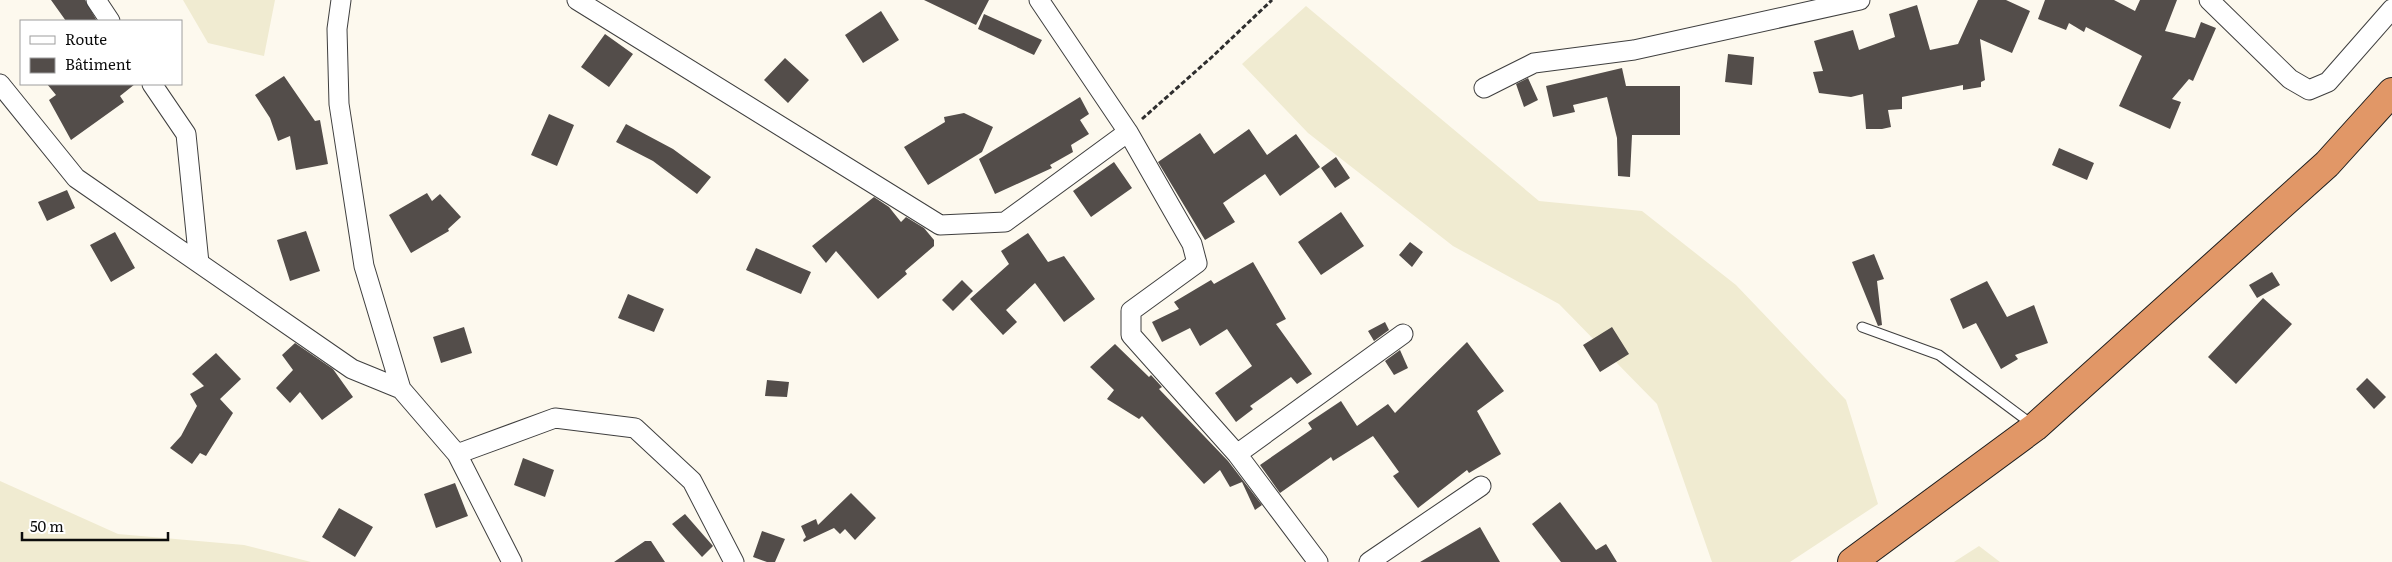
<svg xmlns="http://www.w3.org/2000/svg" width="2392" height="562" viewBox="0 0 2392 562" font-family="Literata,serif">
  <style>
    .farmland { fill: #f0ebd1 }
    .building { fill: #534d4a }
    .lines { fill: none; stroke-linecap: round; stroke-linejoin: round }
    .lane-casing { stroke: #3f3f3f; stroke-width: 11 }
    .street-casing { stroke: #3f3f3f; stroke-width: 21 }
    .highway-casing { stroke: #1d1d1d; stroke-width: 30 }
    .path { stroke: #2e2e2e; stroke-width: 3; stroke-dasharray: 5 2.5; stroke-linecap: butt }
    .lane { stroke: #fff; stroke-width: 9 }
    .street { stroke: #fff; stroke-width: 19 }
    .highway { stroke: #e19767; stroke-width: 28 }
  </style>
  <rect width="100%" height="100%" fill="#fdf9ee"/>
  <path class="farmland" d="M183 0H275L264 56 208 43Z
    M1306 6 1539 201 1642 211 1736 285 1846 400 1878 504 1790 562H1712L1657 404 1559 304 1453 246 1308 133 1242 64Z
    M0 481 118 534 244 545 311 562H0Z
    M1979 546 2000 562H1954Z"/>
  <path class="building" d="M51 0H85L97 21H66Z
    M924 0H989L976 25Z
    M1978 0H2006L2030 11 2012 53 1980 39 1985 80 1981 82V87L1963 90V85L1902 97V109L1888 110 1891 127 1882 129H1866L1863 94 1851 97 1819 93 1813 72 1823 71 1814 41 1853 30 1859 50 1895 37 1889 14 1917 5 1930 50 1958 44Z
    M2045 0H2114L2135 11 2140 0H2177L2165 31 2195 38 2201 22 2216 28 2193 81 2189 79 2172 99 2181 102 2170 129 2119 106 2142 56 2086 27 2084 32 2069 23 2066 30 2038 19Z
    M881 11 899 40 863 63 845 35Z
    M984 14 1042 40 1034 55 978 29Z
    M605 34 633 54 609 87 581 67Z
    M1728 54 1754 57 1752 85 1725 82Z
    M785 58 809 80 788 103 764 80Z
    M1622 68 1626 86H1680V135H1632L1630 177 1618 176 1617 138 1607 97 1573 105 1575 112 1553 117 1546 86Z
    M284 76 315 121 320 120 328 164 296 170 290 136 278 141 270 118 255 95Z
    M1528 78 1538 100 1524 107 1516 84Z
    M47 84H135L120 96 124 102 71 140 49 100 56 95Z
    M1080 97 1089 114 1080 120 1089 134 1071 145 1073 152 1050 165 1052 168 995 194 979 159Z
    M964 113 993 127 982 152 928 185 904 147 945 122 944 117Z
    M549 114 574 125 557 166 531 155Z
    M626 124 673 149 711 177 697 194 653 161 616 142Z
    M1249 129 1267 155 1296 134 1320 167 1280 196 1265 174 1223 203 1235 222 1205 240 1158 162 1200 133 1214 154Z
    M2059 148 2094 163 2087 180 2052 165Z
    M1336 157 1350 178 1335 188 1321 168Z
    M1114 162 1132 188 1091 217 1073 191Z
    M67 190 75 208 47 221 38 202Z
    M427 193 432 201 440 194 461 217 448 229 449 231 411 253 389 215Z
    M874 197 889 207 901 222 906 217 924 228 934 240V246L905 271 907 274 878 299 836 251 826 263 812 246Z
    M1341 212 1364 246 1321 275 1298 242Z
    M306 231 320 271 290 281 277 240Z
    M115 232 135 268 111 282 90 245Z
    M1028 233 1048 262 1064 256 1095 299 1064 322 1035 283 1006 310 1017 322 1003 335 970 299 1009 264 1001 251Z
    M1410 242 1423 252 1412 267 1399 255Z
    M756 248 811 272 801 294 746 270Z
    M1874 254 1884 279 1877 281 1882 325 1878 326 1852 262Z
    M1253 262 1286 319 1276 324 1312 374 1297 384 1291 377 1250 406 1253 409 1236 422 1215 393 1252 366 1227 329 1200 346 1190 328 1162 342 1152 322 1179 309 1174 302 1211 280 1214 284Z
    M2272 272 2280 285 2257 298 2249 285Z
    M962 280 973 291 953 311 942 300Z
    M1987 281 2007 317 2034 305 2048 343 2015 355 2018 359 2001 369 1976 323 1963 329 1950 299Z
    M628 294 664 309 654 332 618 318Z
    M2263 298 2292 324 2236 384 2208 357Z
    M1385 322 1389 330 1374 341 1368 331Z
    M464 327 472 353 441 363 433 337Z
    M1612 327 1629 354 1600 372 1583 345Z
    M1467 342 1504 391 1477 411 1501 454 1469 473 1467 470 1418 508 1393 476 1399 472 1373 436 1333 461 1331 457 1280 493 1260 465 1312 429 1308 423 1341 401 1357 426 1388 404 1395 413Z
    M295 343 333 369 353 397 322 420 300 392 290 403 276 388 293 370 282 355Z
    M1115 344 1149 377 1151 375 1162 387 1159 389 1228 461 1262 505 1255 510 1242 482 1230 487 1220 470 1204 484 1142 416 1139 419 1107 399 1114 390 1090 367Z
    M1400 350 1408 368 1394 375 1385 361Z
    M216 353 241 379 220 399 233 413 206 456 200 453 192 464 170 448 181 436 197 406 190 394 204 386 192 374Z
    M2367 378 2386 397 2374 409 2356 389Z
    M767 380 789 382 787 397 765 396Z
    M523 458 554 470 545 497 514 485Z
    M455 483 468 516 436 528 424 494Z
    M851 493 876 518 855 540 845 529 840 534 834 528 804 542 803 540 806 537 801 526 816 519 818 525Z
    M1560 502 1596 550 1606 544 1617 562H1561L1532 524Z
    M339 508 373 527 355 557 322 537Z
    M685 514 713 546 702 557 672 524Z
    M1480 527 1500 562H1420Z
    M762 531 785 539 775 562H767L753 557Z
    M645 541H651L665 562H614Z"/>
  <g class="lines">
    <g class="lane-casing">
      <path id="lane" d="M1862 327 1939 355 2033 425"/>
    </g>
    <g class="street-casing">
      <path id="street" d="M96 0 110 21
        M341 0 337 29 339 104 364 266 401 389 457 454 512 562
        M577 0 940 225 1005 222 1128 132
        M1039 0 1128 132 1192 244 1197 263 1131 311V335L1237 454 1318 562
        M2209 0 2290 79 2309 90 2328 82 2392 9
        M0 84 76 178 352 369 401 389
        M152 84 186 134 199 263
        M1484 88 1534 63 1634 50 1860 0
        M457 454 555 418 635 428 692 481 734 562
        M1237 454 1403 334
        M1369 562 1481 486"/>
    </g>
    <g class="highway-casing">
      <path id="highway" d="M1852 562 2035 427 2327 164 2392 92"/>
    </g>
    <path class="path" d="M1142 119 1213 56 1272 0"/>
    <use href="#lane" class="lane"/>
    <use href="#street" class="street"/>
    <use href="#highway" class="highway"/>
  </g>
  <rect x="20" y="20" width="162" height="65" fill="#ffffff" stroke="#9e9e9e"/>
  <rect x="30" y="36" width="25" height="8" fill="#ffffff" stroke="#9e9e9e"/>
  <text x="65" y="45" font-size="15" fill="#0c0c0c">Route</text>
  <rect x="30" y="58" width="25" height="15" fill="#534d4a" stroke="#9e9e9e"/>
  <text x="65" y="70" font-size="15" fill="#0c0c0c">Bâtiment</text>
  <path d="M22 532v8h146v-8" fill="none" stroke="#0c0c0c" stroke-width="2.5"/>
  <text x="30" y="532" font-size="15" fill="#0c0c0c" stroke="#ffffff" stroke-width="4" paint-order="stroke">50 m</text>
</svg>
